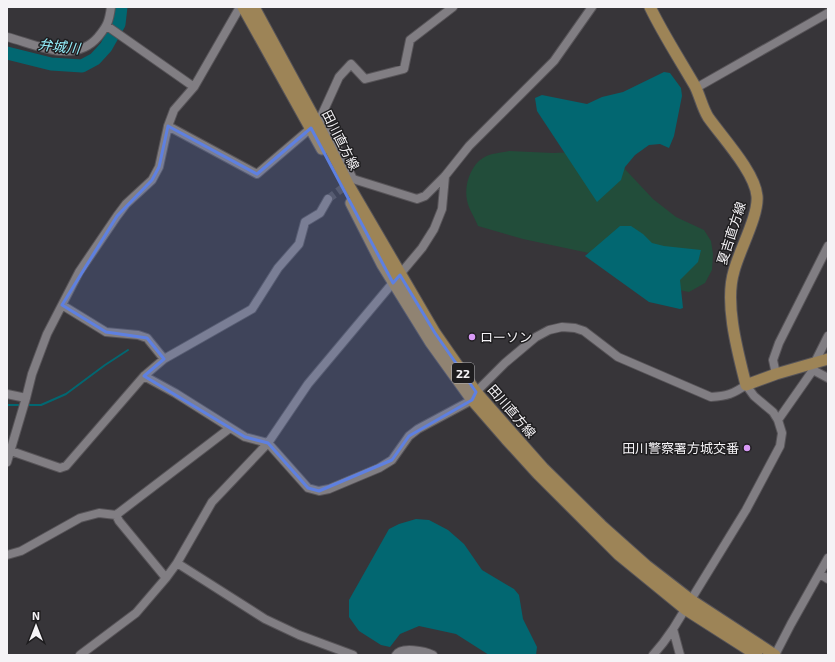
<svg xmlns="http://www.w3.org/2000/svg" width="835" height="662" viewBox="0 0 835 662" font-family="'Exo 2','Noto Sans JP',sans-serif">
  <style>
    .green { fill: #224d3a }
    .water { fill: #026771 }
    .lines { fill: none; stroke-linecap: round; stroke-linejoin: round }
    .stream { stroke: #026771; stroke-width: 2 }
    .river { stroke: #026771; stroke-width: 13 }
    .minor-tunnel { stroke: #545255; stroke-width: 8; stroke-dasharray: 8 4; stroke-linecap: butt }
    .minor-casing { stroke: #575458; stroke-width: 10 }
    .major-casing { stroke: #575458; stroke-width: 13 }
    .minor { stroke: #817e83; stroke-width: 8 }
    .major { stroke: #9d8457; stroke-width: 11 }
    .marked { fill: #5e80e1; fill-opacity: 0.2; stroke: #5e80e1; stroke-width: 3; stroke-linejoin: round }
    .poi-dot { fill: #d99af7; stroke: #1e1d1f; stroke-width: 1.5 }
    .labels { text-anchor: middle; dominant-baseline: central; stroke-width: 3; stroke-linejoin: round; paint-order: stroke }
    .shield { fill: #1e1d1f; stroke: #b4b3b6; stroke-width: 1 }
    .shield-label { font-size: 12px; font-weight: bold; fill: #f5f3f6 }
    .street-label { font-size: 13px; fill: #f5f3f6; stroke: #1e1d1f }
    .poi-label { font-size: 13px; fill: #f5f3f6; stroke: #1e1d1f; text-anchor: start }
    .water-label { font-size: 14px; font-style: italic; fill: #94eefb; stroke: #1e1d1f }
  </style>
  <rect width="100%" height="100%" fill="#373539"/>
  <path class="green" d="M509 151 553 153 578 152 622 166 653 199 676 217 704 230 711 241 713 254 712 270 705 283 689 292 679 290 589 253 523 239 478 226C475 218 468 208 467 200 464 186 470 166 483 158 491 153 500 153 509 151Z"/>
  <path class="water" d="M664 72 670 73 681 88 682 96 674 136 669 148 660 144 649 145 635 155 625 167 621 180 597 202 537 111 535 98 542 95 587 104 602 97 623 92Z
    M620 226H631L643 234 652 243 664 246 701 250 698 262 680 280 683 308 680 309 649 302 585 256Z
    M416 519 429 520 448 530 464 544 482 570 514 589 519 595 523 619 537 647 536 655H489L456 634 419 626 400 634 390 647 381 645 359 631 349 617V600L389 529 399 524Z"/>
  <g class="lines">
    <path class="stream" d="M7 405H21
      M26 405H41L66 394 105 365 128 350"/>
    <path class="river" d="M7 53 51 64 82 66 95 59 106 47 119 24 121 7"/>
    <path class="minor-tunnel" d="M328 199 348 184"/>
    <g class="minor-casing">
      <path id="minor" d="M107 26 194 87
        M7 37C35 44 74 65 98 37 107 26 109 22 111 7
        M696 88 828 13
        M322 117 353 179 417 199 425 196 445 176 469 146 554 61 592 7
        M319 121 339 77 351 64 365 79 404 69 410 40 453 7
        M168 126 257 174 311 128
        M62 305 106 332 138 335 147 338 164 359
        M813 370 828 378
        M776 374 773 360 779 343 828 246
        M144 376 175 393 245 437 268 443 308 488 319 491 329 489 379 468 392 460 409 436 418 429 472 400 476 392 505 363 536 337 549 330 562 327 575 328 584 331 618 357 711 397C727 396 733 394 746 385L754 396 773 412 778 420 782 433 780 446 746 510 673 629 680 655
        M7 394 26 398
        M778 420 813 370 814 364 828 336
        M11 451 60 468 66 466 144 376 164 359 252 309 278 268 299 244 305 222 320 213 328 199
        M7 462 26 398 32 374 47 334 79 272 117 216 126 204 152 180 159 167 168 126 174 110 194 87 240 7
        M116 515 119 521 166 578
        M7 555 21 551 80 518 99 513 116 515 230 428
        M177 563 265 619 299 635 353 655
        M820 574 828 579
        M80 655 136 613 166 578 177 563 212 502 268 443 308 384 422 248 434 229 442 209 445 176
        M396 655C401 646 425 651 433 655
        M653 655 663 643 673 629
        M775 655 791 624 828 558"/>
    </g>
    <g class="major-casing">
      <path id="major" d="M243 7 322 149
        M254 7 317 123 348 184 435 333 476 392 543 468 601 525 647 566 691 600 775 655
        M650 7C663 34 680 60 695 86 700 96 702 107 708 117 722 137 755 172 757 196 759 215 739 251 734 271 724 303 738 353 746 385L776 374 828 359
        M351 203 382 264 431 343 472 400 506 439 538 474 619 555 685 609 757 655"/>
    </g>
    <use href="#minor" class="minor"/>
    <use href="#major" class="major"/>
  </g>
  <path class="marked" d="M168 126 257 174 311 128 393 283 400 275 435 333 476 392 472 400 409 436 392 460 319 491 308 488 268 443 245 437 144 376 164 359 147 338 106 332 62 305 117 216 152 180 159 167Z"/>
  <g class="poi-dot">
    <circle cx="472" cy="337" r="4"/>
    <circle cx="747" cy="448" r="4"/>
  </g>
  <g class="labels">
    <rect class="shield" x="452" y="363" width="22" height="20" rx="3"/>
    <g class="shield-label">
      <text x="463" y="373">22</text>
    </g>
    <g class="street-label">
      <text transform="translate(341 140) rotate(63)">田川直方線</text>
      <text transform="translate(731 233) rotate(-72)">夏吉直方線</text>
      <text transform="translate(512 411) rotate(49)">田川直方線</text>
    </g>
    <g class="poi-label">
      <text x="480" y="337">ローソン</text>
      <text x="739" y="448" text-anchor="end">田川警察署方城交番</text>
    </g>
    <g class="water-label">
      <text transform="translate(59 46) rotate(6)">弁城川</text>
    </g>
  </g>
  <rect width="835" height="662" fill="none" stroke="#f5f3f6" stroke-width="16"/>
  <g transform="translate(36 626)" stroke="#1e1d1f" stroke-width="3" paint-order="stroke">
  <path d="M0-3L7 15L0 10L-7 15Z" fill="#f5f3f6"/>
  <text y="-6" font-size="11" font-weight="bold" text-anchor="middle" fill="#f5f3f6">N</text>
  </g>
</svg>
